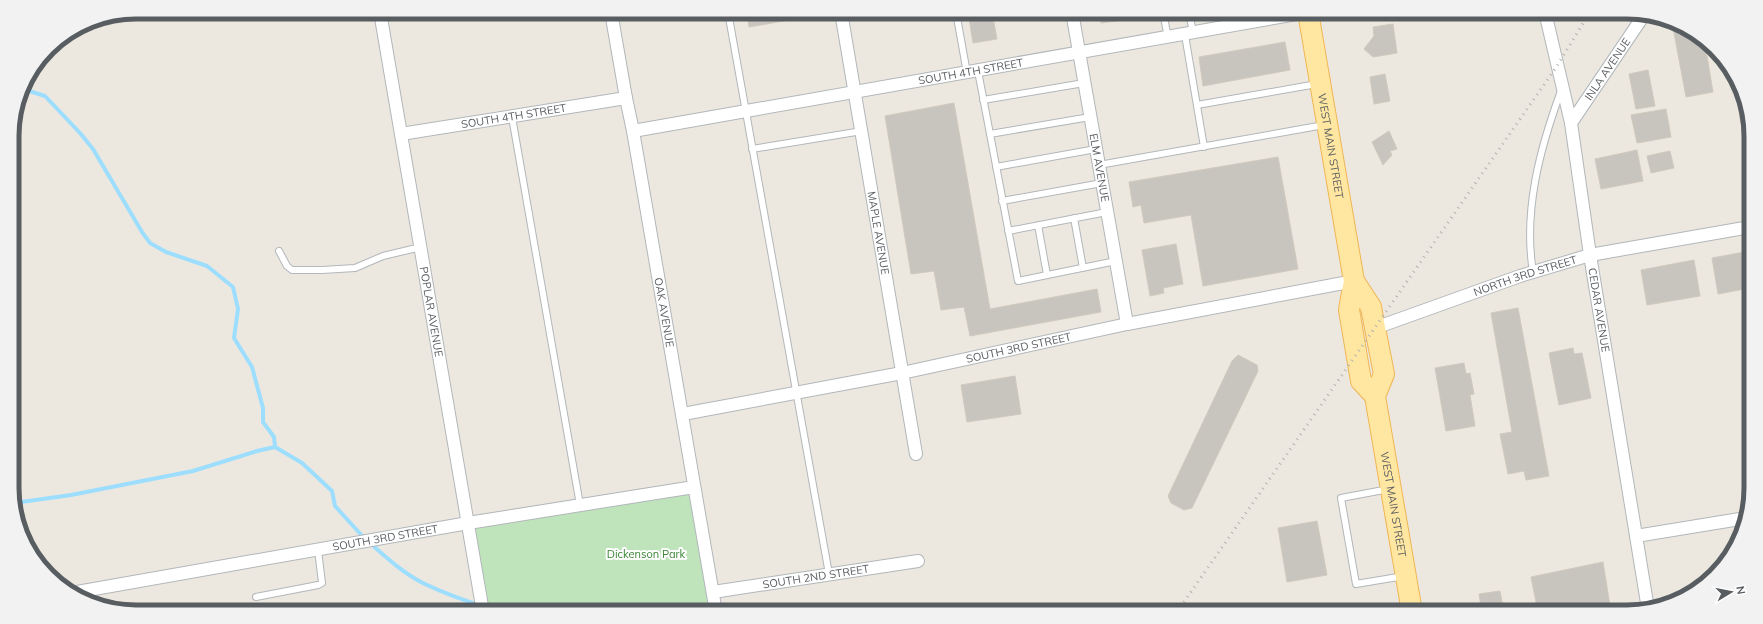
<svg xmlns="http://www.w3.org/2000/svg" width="1763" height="624" viewBox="0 0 1763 624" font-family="Mulish,sans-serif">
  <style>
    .green { fill: #bfe4bb }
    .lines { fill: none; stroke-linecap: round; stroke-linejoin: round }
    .stream { stroke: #9ddeff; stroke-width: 4 }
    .building { fill: #c8c5bf; stroke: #d0c9be }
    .service-casing { stroke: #b2b7bb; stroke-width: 8 }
    .minor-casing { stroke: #b2b7bb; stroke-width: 14 }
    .primary-casing { stroke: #f0b554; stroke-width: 22 }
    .service { stroke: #fff; stroke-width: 6 }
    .minor { stroke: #fff; stroke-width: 12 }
    .primary { stroke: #ffe6a1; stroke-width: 20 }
    .rail { stroke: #b1b2b2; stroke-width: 3; stroke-dasharray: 1 5; stroke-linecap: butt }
    .labels { text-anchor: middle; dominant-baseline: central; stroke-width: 4; stroke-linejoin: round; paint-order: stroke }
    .street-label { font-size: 11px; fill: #585d61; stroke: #fff }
    .park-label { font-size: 11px; fill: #398434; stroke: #fff }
    .rim { fill: none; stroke: #585d61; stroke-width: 5 }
  </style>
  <rect width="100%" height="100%" fill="#ece8df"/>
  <path class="green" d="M694 487 716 612H484L468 523Z"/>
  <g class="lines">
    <path class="stream" d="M23 89 45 96 80 133 93 149 142 232 150 243 166 252 207 266 233 287 238 309 234 338 252 367 263 408V422L274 437 275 447
      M14 503 71 495 193 471 257 451 275 447 302 463 332 491 335 506 365 539
      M370 543C386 557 402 572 421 582 446 595 473 603 499 612"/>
  </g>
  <path class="building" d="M747 12H794L795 19 749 27Z
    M968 12H992L997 39 973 43Z
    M1099 12H1146L1147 17 1101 23Z
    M1672 22 1705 44 1713 92 1686 97Z
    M1393 24 1397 53 1373 57 1364 49 1374 36 1373 27Z
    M1285 42 1290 70 1203 86 1199 57Z
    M1648 70 1655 106 1636 109 1629 74Z
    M1385 74 1390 101 1374 104 1370 77Z
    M1734 79H1736L1738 81 1750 122 1741 124Z
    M954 103 990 309 1097 289 1101 312 970 336 964 307 941 310 934 271 911 274 885 116Z
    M1666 109 1671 137 1637 143 1631 115Z
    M1389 131 1397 149 1390 151 1392 155 1383 165 1372 142Z
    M1637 150 1643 181 1601 189 1595 159Z
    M1670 151 1674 168 1651 173 1647 156Z
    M1278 157 1298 269 1203 286 1191 215 1144 223 1141 205 1133 207 1129 182Z
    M1176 244 1183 284 1163 288 1164 293 1150 296 1142 250Z
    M1750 251V288L1718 294 1712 258Z
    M1694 260 1700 296 1647 305 1641 270Z
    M1518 308 1549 476 1526 480 1524 471 1508 474 1500 434 1512 432 1491 313Z
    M1573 348 1574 354 1582 353 1591 398 1559 405 1549 353Z
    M1238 355 1257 365 1258 371 1192 508 1184 510 1171 503 1168 496 1232 361Z
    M1464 363 1466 374 1470 373 1474 394 1470 395 1475 426 1446 431 1435 368Z
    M1015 376 1021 414 967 422 961 385Z
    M1317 521 1327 575 1287 582 1278 528Z
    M1603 562 1611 612H1538L1531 577Z
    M1500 591 1504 612H1482L1479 594Z"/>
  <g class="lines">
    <g class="service-casing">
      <path id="service" d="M728 12 829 574
        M956 12 967 73
        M1163 12 1168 38
        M1189 12 1193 33
        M1185 35 1204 147
        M978 71 1018 281 1116 261
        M983 100 1084 83
        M1197 105 1317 84
        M512 117 580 505
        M990 134 1090 117
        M752 149 862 131
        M1099 165 1324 125
        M996 167 1096 149
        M1002 201 1102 183
        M1074 218 1083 268
        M1038 225 1047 275
        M1008 231 1107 212
        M279 251 287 266 292 270H322L355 268 383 256 421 247
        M1533 272C1523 211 1540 148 1561 91
        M1389 489 1341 498 1356 584 1404 576
        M256 597 318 585 322 583 318 550"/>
    </g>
    <g class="minor-casing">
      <g id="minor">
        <path id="s1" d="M380 12 483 612"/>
        <path id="s2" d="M611 12 626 98 633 131 716 612"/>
        <path id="s3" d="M841 12 916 454"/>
        <path id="s4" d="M1072 12 1127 324"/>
        <path id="s5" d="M1545 12 1571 123 1590 255 1648 609"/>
        <path id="s6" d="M1571 123 1644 15"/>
        <path id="s7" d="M633 131 1308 12"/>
        <path id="s8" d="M401 134 626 98"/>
        <path id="s9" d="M1375 328 1520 276 1590 255 1750 227"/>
        <path id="s10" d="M683 414 902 373 1127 324 1354 281"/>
        <path d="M1636 536 1746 518"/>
        <path id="s11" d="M77 592 468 523 694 487"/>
        <path id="s12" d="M713 592 918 561"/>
      </g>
    </g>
    <g class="primary-casing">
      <g id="primary">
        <path id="s13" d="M1308 12 1354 281 1349 310 1361 381 1375 396"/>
        <path id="s14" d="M1354 281 1371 307 1375 328 1384 374 1375 396 1412 612"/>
      </g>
    </g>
    <use href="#service" class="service"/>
    <use href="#minor" class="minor"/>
    <use href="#primary" class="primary"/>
    <path class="rail" d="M1177 612 1557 66 1590 12"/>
  </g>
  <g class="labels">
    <g class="street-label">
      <text stroke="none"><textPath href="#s6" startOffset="65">INLA AVENUE</textPath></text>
      <text stroke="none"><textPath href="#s7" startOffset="343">SOUTH 4TH STREET</textPath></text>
      <text stroke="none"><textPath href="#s8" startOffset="114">SOUTH 4TH STREET</textPath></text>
      <text stroke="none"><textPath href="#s13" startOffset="136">WEST MAIN STREET</textPath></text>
      <text stroke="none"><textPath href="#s4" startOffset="158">ELM AVENUE</textPath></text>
      <text stroke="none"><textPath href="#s3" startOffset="224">MAPLE AVENUE</textPath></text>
      <text stroke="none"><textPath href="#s9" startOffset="159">NORTH 3RD STREET</textPath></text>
      <text stroke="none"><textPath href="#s5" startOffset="303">CEDAR AVENUE</textPath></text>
      <text stroke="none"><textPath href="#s1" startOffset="304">POPLAR AVENUE</textPath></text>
      <text stroke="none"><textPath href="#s2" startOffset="305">OAK AVENUE</textPath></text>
      <text stroke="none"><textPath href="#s10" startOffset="342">SOUTH 3RD STREET</textPath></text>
      <text stroke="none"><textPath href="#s14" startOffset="233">WEST MAIN STREET</textPath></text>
      <text stroke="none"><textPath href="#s11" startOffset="313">SOUTH 3RD STREET</textPath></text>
      <text stroke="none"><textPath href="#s12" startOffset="104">SOUTH 2ND STREET</textPath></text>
    </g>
    <g class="park-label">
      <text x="646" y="554">Dickenson Park</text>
    </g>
  </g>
  <path d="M0 0H1763V624H0ZM136 19H1627A117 117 0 0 1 1744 136V488A117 117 0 0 1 1627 605H136A117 117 0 0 1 19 488V136A117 117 0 0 1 136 19Z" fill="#f2f2f2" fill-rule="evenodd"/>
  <path class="rim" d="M136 19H1627A117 117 0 0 1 1744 136V488A117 117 0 0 1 1627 605H136A117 117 0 0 1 19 488V136A117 117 0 0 1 136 19Z"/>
  <g transform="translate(1731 592) rotate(80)" stroke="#ffffff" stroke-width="3" paint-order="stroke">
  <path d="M0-3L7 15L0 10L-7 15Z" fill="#585d61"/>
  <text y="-6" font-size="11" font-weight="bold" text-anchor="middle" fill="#585d61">N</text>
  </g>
</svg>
